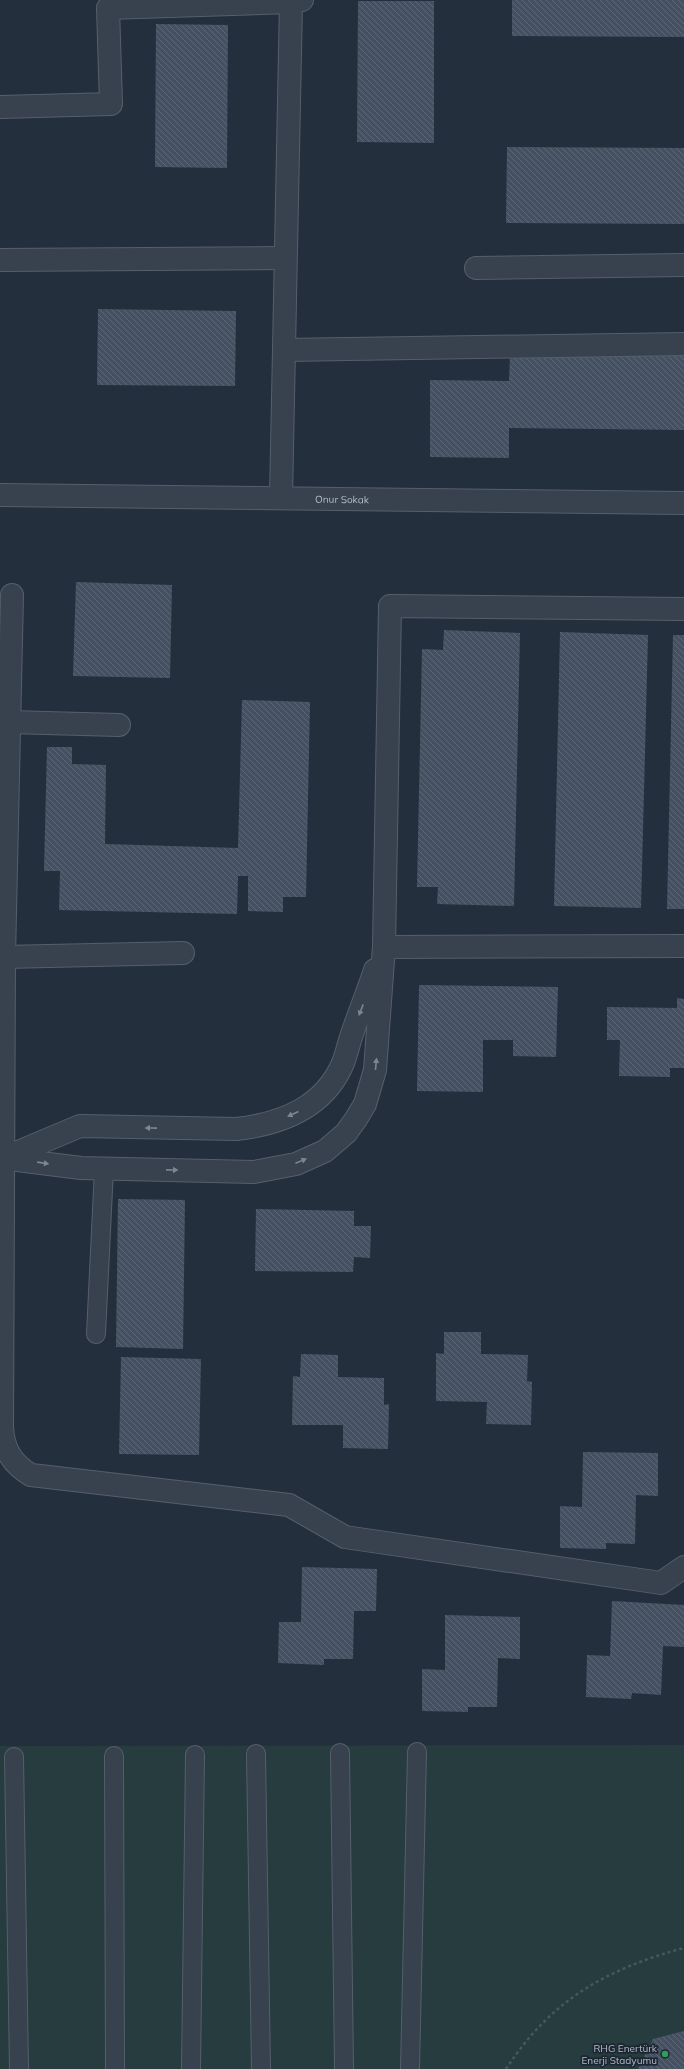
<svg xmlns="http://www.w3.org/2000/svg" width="684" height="2069" viewBox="0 0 684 2069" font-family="Mulish,sans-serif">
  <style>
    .grass { fill: #263c3f }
    .building { fill: url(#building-back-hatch) }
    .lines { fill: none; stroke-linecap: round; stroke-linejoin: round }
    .lane-casing { stroke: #565f6c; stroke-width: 20 }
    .street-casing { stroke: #565f6c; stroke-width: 24 }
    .path { stroke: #44595c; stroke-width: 2.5; stroke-dasharray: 3 3; stroke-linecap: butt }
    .lane { stroke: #38414e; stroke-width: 18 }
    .street { stroke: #38414e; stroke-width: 22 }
    .oneway { fill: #7c8592 }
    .leisure-dot { fill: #2e9e5b; stroke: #1d2633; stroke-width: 1.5 }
    .labels { text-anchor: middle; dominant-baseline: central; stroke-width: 3.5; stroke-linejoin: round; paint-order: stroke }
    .street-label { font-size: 10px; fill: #b4bcc9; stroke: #1d2633 }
    .poi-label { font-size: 10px; fill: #b4bcc9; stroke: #1d2633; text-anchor: end }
  </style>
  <defs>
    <pattern id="building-back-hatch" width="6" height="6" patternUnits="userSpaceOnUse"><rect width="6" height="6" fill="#455162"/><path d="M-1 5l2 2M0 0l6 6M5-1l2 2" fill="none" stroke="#5d6877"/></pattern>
  </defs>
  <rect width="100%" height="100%" fill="#242f3e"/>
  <path class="grass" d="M684 1745V2069H0V1746Z"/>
  <path class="building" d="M512 0H684V37L512 36Z
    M358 1H434V143L357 142Z
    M156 24 228 25 227 168 155 167Z
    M507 147 684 148V224L506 223Z
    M98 309 236 311 235 386 97 385Z
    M510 354 684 355V430L509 428V458L430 457V380L509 381Z
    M76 582 172 585 170 678 73 676Z
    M444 630 520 633 514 906 437 904 438 887H417L422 649 443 650Z
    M560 632 648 635 641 908 554 906Z
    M673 635H684V909H667Z
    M242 700 310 702 306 897H283V912L248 911V876H238L237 914 59 910 60 871H44L47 747H72V764L106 765 105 844 238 848Z
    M419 985 558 987 556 1057 513 1056V1040H483V1092L417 1091Z
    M677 998 684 999V1068H670V1077L619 1076 620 1040H607V1007L677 1008Z
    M118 1199 185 1200 183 1349 116 1347Z
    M256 1209 354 1211V1226H371L370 1258 354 1257 353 1272 255 1271Z
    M444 1332H481V1354L528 1355 527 1381 532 1382 531 1425 486 1424 487 1402 436 1401V1353L444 1354Z
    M301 1354 338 1355V1377L384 1378V1405L389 1404 388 1449 343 1448V1425H292L293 1376 300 1377Z
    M121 1357 201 1359 199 1455 119 1454Z
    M583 1452 658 1453V1496L636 1495 635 1544 606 1543V1549L560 1548V1506L582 1507Z
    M302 1567 377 1569 376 1611H354L353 1659H324V1665L278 1663 279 1622H301Z
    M612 1601 684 1605V1647L663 1646 661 1695 632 1693 631 1699 586 1697 587 1655 610 1656Z
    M445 1615 520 1617V1659L498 1658 497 1707H468V1712L422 1711V1669L445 1670Z
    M684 2031V2069H638L653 2039Z"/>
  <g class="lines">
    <g class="lane-casing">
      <path id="lane" d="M96 1334 104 1169
        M340 1753 344 2069
        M256 1754 261 2069
        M114 1756 115 2069
        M14 1757 19 2069
        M191 2069 195 1755
        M410 2069 417 1752"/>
    </g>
    <g class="street-casing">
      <g id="street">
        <path d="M0 107 111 104 108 8 291 2 302 0"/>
        <path d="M0 260 285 258"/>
        <path d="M476 268 684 265"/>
        <path d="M284 350 684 344"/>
        <path id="s1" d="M0 495 684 503"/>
        <path d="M281 498 291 2"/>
        <path d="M12 595 4 957 2 1427C3 1449 12 1464 31 1475L289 1505 345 1537 661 1583 684 1567"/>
        <path d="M9 722 119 725"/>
        <path d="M384 947 684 946"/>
        <path d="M4 957 183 953"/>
        <path d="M0 1158 81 1168 254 1172 296 1164 325 1151 346 1133 356 1119 365 1104 375 1070 384 947 390 606 684 609"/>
        <path d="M4 1158 80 1126 236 1129C281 1124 324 1108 343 1063 347 1053 349 1042 353 1031 360 1011 368 991 375 970"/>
      </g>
    </g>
    <path class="path" d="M506 2069C551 2000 606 1969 684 1948"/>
    <use href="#lane" class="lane"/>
    <use href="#street" class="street"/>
  </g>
  <defs><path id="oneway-solid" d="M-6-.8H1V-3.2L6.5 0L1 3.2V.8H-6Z"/></defs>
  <g class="oneway">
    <use href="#oneway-solid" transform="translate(361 1010) rotate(111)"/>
    <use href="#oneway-solid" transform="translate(376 1064) rotate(-85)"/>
    <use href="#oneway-solid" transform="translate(293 1114) rotate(156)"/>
    <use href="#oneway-solid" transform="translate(151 1128) rotate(-179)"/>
    <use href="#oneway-solid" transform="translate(301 1161) rotate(-22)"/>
    <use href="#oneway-solid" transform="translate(43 1163) rotate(8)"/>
    <use href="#oneway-solid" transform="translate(172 1170) rotate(1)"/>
  </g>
  <circle class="leisure-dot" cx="665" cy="2054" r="4"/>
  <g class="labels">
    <g class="street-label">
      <text stroke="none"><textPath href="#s1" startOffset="342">Onur Sokak</textPath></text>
    </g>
    <g class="poi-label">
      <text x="657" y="2048">RHG Enertürk<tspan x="657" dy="12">Enerji Stadyumu</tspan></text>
    </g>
  </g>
</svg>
